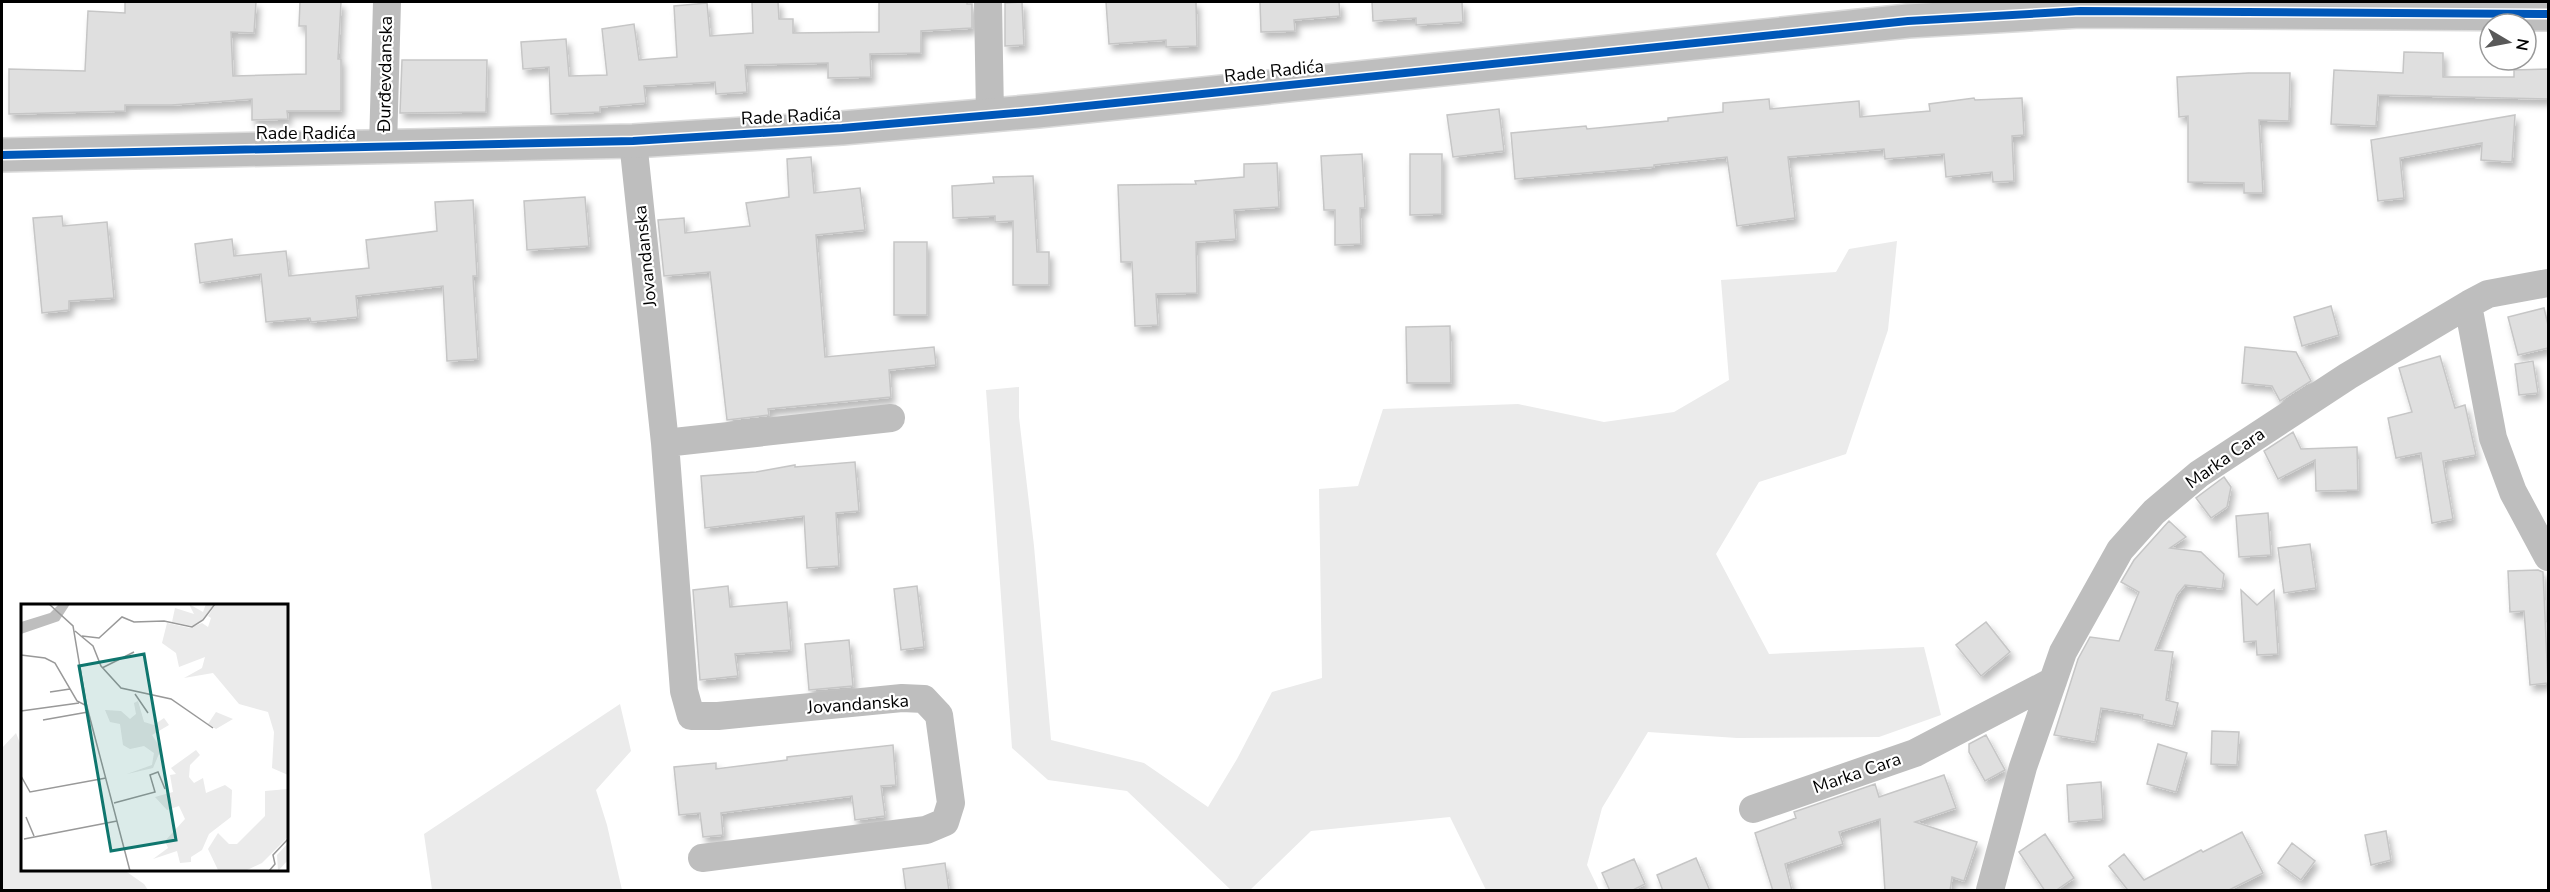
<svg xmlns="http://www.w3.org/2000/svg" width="2550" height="892" viewBox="0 0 2550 892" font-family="'Nunito Sans',sans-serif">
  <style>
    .green { fill: #ebebeb }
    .building { fill: #dfdfdf; stroke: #c6c6c6; stroke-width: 1.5; filter: url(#shadow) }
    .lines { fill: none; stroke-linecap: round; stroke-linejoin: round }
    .major-casing { stroke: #dbdbdb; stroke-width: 36 }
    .minor { stroke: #bebebe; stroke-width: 28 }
    .major { stroke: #bebebe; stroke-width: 33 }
    .cycleway-casing { stroke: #fff; stroke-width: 11 }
    .cycleway { stroke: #0057b8; stroke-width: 8 }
    .labels { text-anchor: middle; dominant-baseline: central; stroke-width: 4.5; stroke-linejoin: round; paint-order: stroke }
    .street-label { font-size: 18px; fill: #000; stroke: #fff }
    .inset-road { fill: none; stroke: #999; stroke-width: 1.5 }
    .view { fill: #0f766e; fill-opacity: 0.15; stroke: #0f766e; stroke-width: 3 }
    .inset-edge { fill: none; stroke: #000; stroke-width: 3 }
  </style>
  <defs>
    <filter id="shadow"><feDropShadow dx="3.5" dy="6" stdDeviation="3" flood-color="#0004"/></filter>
  </defs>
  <rect width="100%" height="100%" fill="#fff"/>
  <path class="green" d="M1897 241 1888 330 1846 454 1759 482 1716 554 1769 654 1924 647 1941 715 1879 737 1737 738 1648 732 1602 808 1587 865 1599 890H1486L1450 817 1311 831 1250 890H1231L1127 791 1048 780 1012 748 986 390 1019 387V417L1034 546 1051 740 1144 763 1208 807 1237 759 1272 692 1322 678 1319 489 1358 486 1383 409 1518 404 1604 422 1674 412 1729 380 1721 280 1836 272 1849 249Z
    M620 704 631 751 596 790 607 825 622 890H432L424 834Z
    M16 733 22 748V870H124L144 884 148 890H2V748Z"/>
  <path class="building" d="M125 2H256L254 33 231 32 233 76 306 74V26H299L300 2H341L338 59H341V111H287L288 119 252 120V99L172 105H125V111L9 114V69L85 71 88 11 125 13Z
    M752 2H778L779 19H793V33L879 32V2H967V4H972V28L921 31V53L870 54 871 77 828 78V63L745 65 747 92 716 94 715 82 644 86 646 103 600 107V112L551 114 549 67 523 69 521 42 566 39 569 76 607 75 602 29 634 24 639 60 677 57 674 6 707 3 710 36 753 33Z
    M1022 2 1024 45 1005 46V3Z
    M1106 2H1196L1197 46 1166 47V40L1109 44Z
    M1260 2H1339L1340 16 1294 20 1295 31 1261 32Z
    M1372 2H1462L1463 22 1416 25V18L1373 21Z
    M2404 52 2443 53V77H2514V70L2548 69V99L2378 95 2376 126 2331 124 2334 70 2403 73Z
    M402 60H487L486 112 400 113Z
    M2249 73H2290L2289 121 2259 120 2263 193H2244V183L2188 182V116L2179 117 2177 77Z
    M1974 98 1975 100 2022 98 2024 135 2012 136 2014 181 1993 182 1992 172 1946 177 1944 154 1885 159 1884 149 1788 157 1795 218 1737 226 1727 157 1654 165V167L1515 179 1511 133 1586 126 1587 129 1668 121V118L1723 112V103L1769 99 1770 109 1859 101 1860 117 1930 111 1929 104Z
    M1499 109 1504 151 1453 157 1447 115Z
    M2515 115 2512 162 2481 160 2482 143 2400 158 2404 198 2378 201 2371 140Z
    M1362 154 1365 208H1360L1361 244 1335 245V210H1324L1321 156Z
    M1410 154H1442V214L1410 215Z
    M811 157 814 193 860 188 865 230 816 235 825 357 934 347 936 365 889 370 891 397 768 409 769 415 727 420 710 272 664 276 658 220 684 218 685 233 750 226 746 203 789 197 787 159Z
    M1277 163 1279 207 1234 210 1236 239 1196 242 1197 293 1156 294 1158 325 1135 326 1132 262H1121L1118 185 1196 184 1195 181 1244 177V164Z
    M1033 176 1037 252H1049V285H1013V221L995 222V216L953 218 952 186 994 183 993 177Z
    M585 197 589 246 527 250 524 201Z
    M473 200 477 276H473L478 359 447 361 443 286 356 296 358 317 311 322 310 318 266 322 261 274 200 283 195 244 232 239 234 256 286 251 289 276 369 268 366 240 437 231 435 202Z
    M62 216 63 226 107 222 114 298 69 301V310L42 313 33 218Z
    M894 242H927V315H894Z
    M2331 306 2339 335 2302 346 2294 317Z
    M2544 308 2548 325V348L2518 355 2508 317Z
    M1450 326 1451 383H1407L1406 327Z
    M2245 347 2296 352 2311 381 2280 401 2272 386 2242 383Z
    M2440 356 2455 408 2465 405 2476 455 2443 461 2453 519 2432 523 2421 453 2396 458 2388 418 2412 412 2399 368Z
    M2533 361 2538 393 2519 395 2515 364Z
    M2293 432 2301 449 2357 447 2358 490 2316 491 2315 460 2278 479 2264 451Z
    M855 462 859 511 836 513 839 566 807 568 804 516 705 528 701 476 756 472 795 465V467Z
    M2224 477 2231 487 2227 507 2211 518 2196 498Z
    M2268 513 2271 555 2239 557 2236 516Z
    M2169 521 2186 537 2170 548 2201 552 2224 574 2222 589 2185 585 2177 595 2155 650 2173 652 2166 700 2178 703 2173 726 2142 719 2143 715 2101 708 2095 742 2054 735 2078 659 2090 637 2119 641 2139 592 2121 582 2134 560Z
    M2310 544 2316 588 2284 593 2278 548Z
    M2538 570 2543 572 2548 683 2530 685 2524 611 2510 612 2508 571Z
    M728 586 730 607 787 602 791 650 735 654 738 676 700 680 693 590Z
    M917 586 924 647 901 650 894 589Z
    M2241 590 2257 605 2274 590 2278 654 2257 655 2256 641 2244 642Z
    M1986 622 2010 652 1981 676 1956 645Z
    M849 640 853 686 809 690 805 644Z
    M2212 731 2239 732 2237 765 2211 764Z
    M1986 735 2005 770 1985 781 1969 752V744Z
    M2158 744 2187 753 2176 792 2147 784Z
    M893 745 896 785 881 786 885 816 855 820 852 796 721 813 723 835 703 837 700 813 679 815 674 767 716 763V769L787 760V757Z
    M1944 775 1956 808 1915 822 1977 842 1964 881 1952 877 1950 891H1885L1880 819 1839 832 1843 844 1785 864 1792 891H1773L1755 833 1796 818 1794 812 1875 784 1879 797Z
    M2101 782 2103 819 2069 822 2067 785Z
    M2386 831 2391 860 2371 865 2365 835Z
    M2242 832 2263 873 2227 891H2124L2127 889 2109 866 2124 854 2144 880 2201 850 2203 852Z
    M2045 834 2074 878 2055 891H2045L2019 852Z
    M2292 843 2315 861 2301 880 2278 863Z
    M1696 858 1710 891H1663L1657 875Z
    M1634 859 1645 884 1631 891H1610L1602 873Z
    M945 863 949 891H906L903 869Z"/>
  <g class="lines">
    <g class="major-casing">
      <path id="major" d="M2 155 633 141 842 128 1038 111 1908 21 2080 11 2548 14"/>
    </g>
    <path class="minor" d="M988 2 990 115
      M633 141 665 443 684 691 691 716H718L902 698 924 699 939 715 951 803 945 822 926 830 702 858
      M383 147 387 2
      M2468 305 2493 438 2513 492 2548 557
      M665 443 891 418
      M1753 809 1915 753 2053 681
      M1990 890 2023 767 2063 652 2120 550 2154 512 2199 474 2348 376 2469 304 2488 294 2548 283"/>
    <use href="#major" class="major"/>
    <g class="cycleway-casing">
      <path id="cycleway" d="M2 155 633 141 842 128 1038 111 1908 21 2080 11 2548 14"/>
    </g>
    <use href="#cycleway" class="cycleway"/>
  </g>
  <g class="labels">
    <g class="street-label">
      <text transform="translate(1274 71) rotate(-6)">Rade Radića</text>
      <text transform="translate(385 74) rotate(-89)">Đurđevdanska</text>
      <text transform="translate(791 116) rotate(-3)">Rade Radića</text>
      <text x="306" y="133">Rade Radića</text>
      <text transform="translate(645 256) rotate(-96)">Jovandanska</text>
      <text transform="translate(2225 458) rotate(-35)">Marka Cara</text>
      <text transform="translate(858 704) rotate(-4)">Jovandanska</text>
      <text transform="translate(1857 773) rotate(-19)">Marka Cara</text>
    </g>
  </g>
  <g transform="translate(21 604)">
    <rect width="267" height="267" fill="#fff"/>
    <path d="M168 0 182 8 185 0H193L182 16 171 22 151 18 154 4 173 10ZM195 0H267V171L251 164 253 128 247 108 218 100 192 69 163 74 181 64 184 53 158 63 155 49 141 39 146 19 169 24 181 19 187 23 190 14 187 12ZM117 97 123 118 133 121 143 114 148 121 131 131 140 145 132 164 106 170 131 161 133 149 123 142 109 145 102 141 99 120 89 118 84 106 100 107 109 115 115 110 113 99ZM195 108 212 115 195 125 187 120ZM175 146 179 151 169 161 168 173 173 179 182 174 185 189 204 181 211 186 210 213 188 230 181 246 170 253V258L159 259 156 247 132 255 147 244 144 237 164 215 158 202 146 206 134 193 152 188 149 171 155 170 150 164ZM267 185V233L241 259 224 267 197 266 187 245 197 229 208 240H216L244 212V187ZM267 239V256L258 266 267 267H257L256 251Z" fill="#ebebeb"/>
    <path d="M38 0H49L38 17 0 30V18L29 9Z" fill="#bebebe"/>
    <path class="inset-road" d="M28 0 52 22 65 99 109 267M54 27 72 42 80 62 100 84 150 95 192 124M61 32 78 34 101 13 113 18 143 17 171 23 182 16 194 0M0 51 24 54 34 59 56 97 66 102M81 64 113 48M29 88 49 85M114 90 127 109M0 107 58 99M22 116 67 108M0 172 9 188 85 174M93 199 134 188 129 171 137 168 144 185M5 213 13 232M3 235 96 217M248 267 254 260 252 251 267 235"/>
    <path class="view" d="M123 50 155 236 90 247 58 62Z"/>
    <rect width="267" height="267" class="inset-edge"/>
  </g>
  <rect width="2550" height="892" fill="none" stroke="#000000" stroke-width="6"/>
  <g transform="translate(2508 42) rotate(100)"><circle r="28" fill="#ffffff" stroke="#999999" stroke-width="1.5"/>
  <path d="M0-4.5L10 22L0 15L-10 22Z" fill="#595959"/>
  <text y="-9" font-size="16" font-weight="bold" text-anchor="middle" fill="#000000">N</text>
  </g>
</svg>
